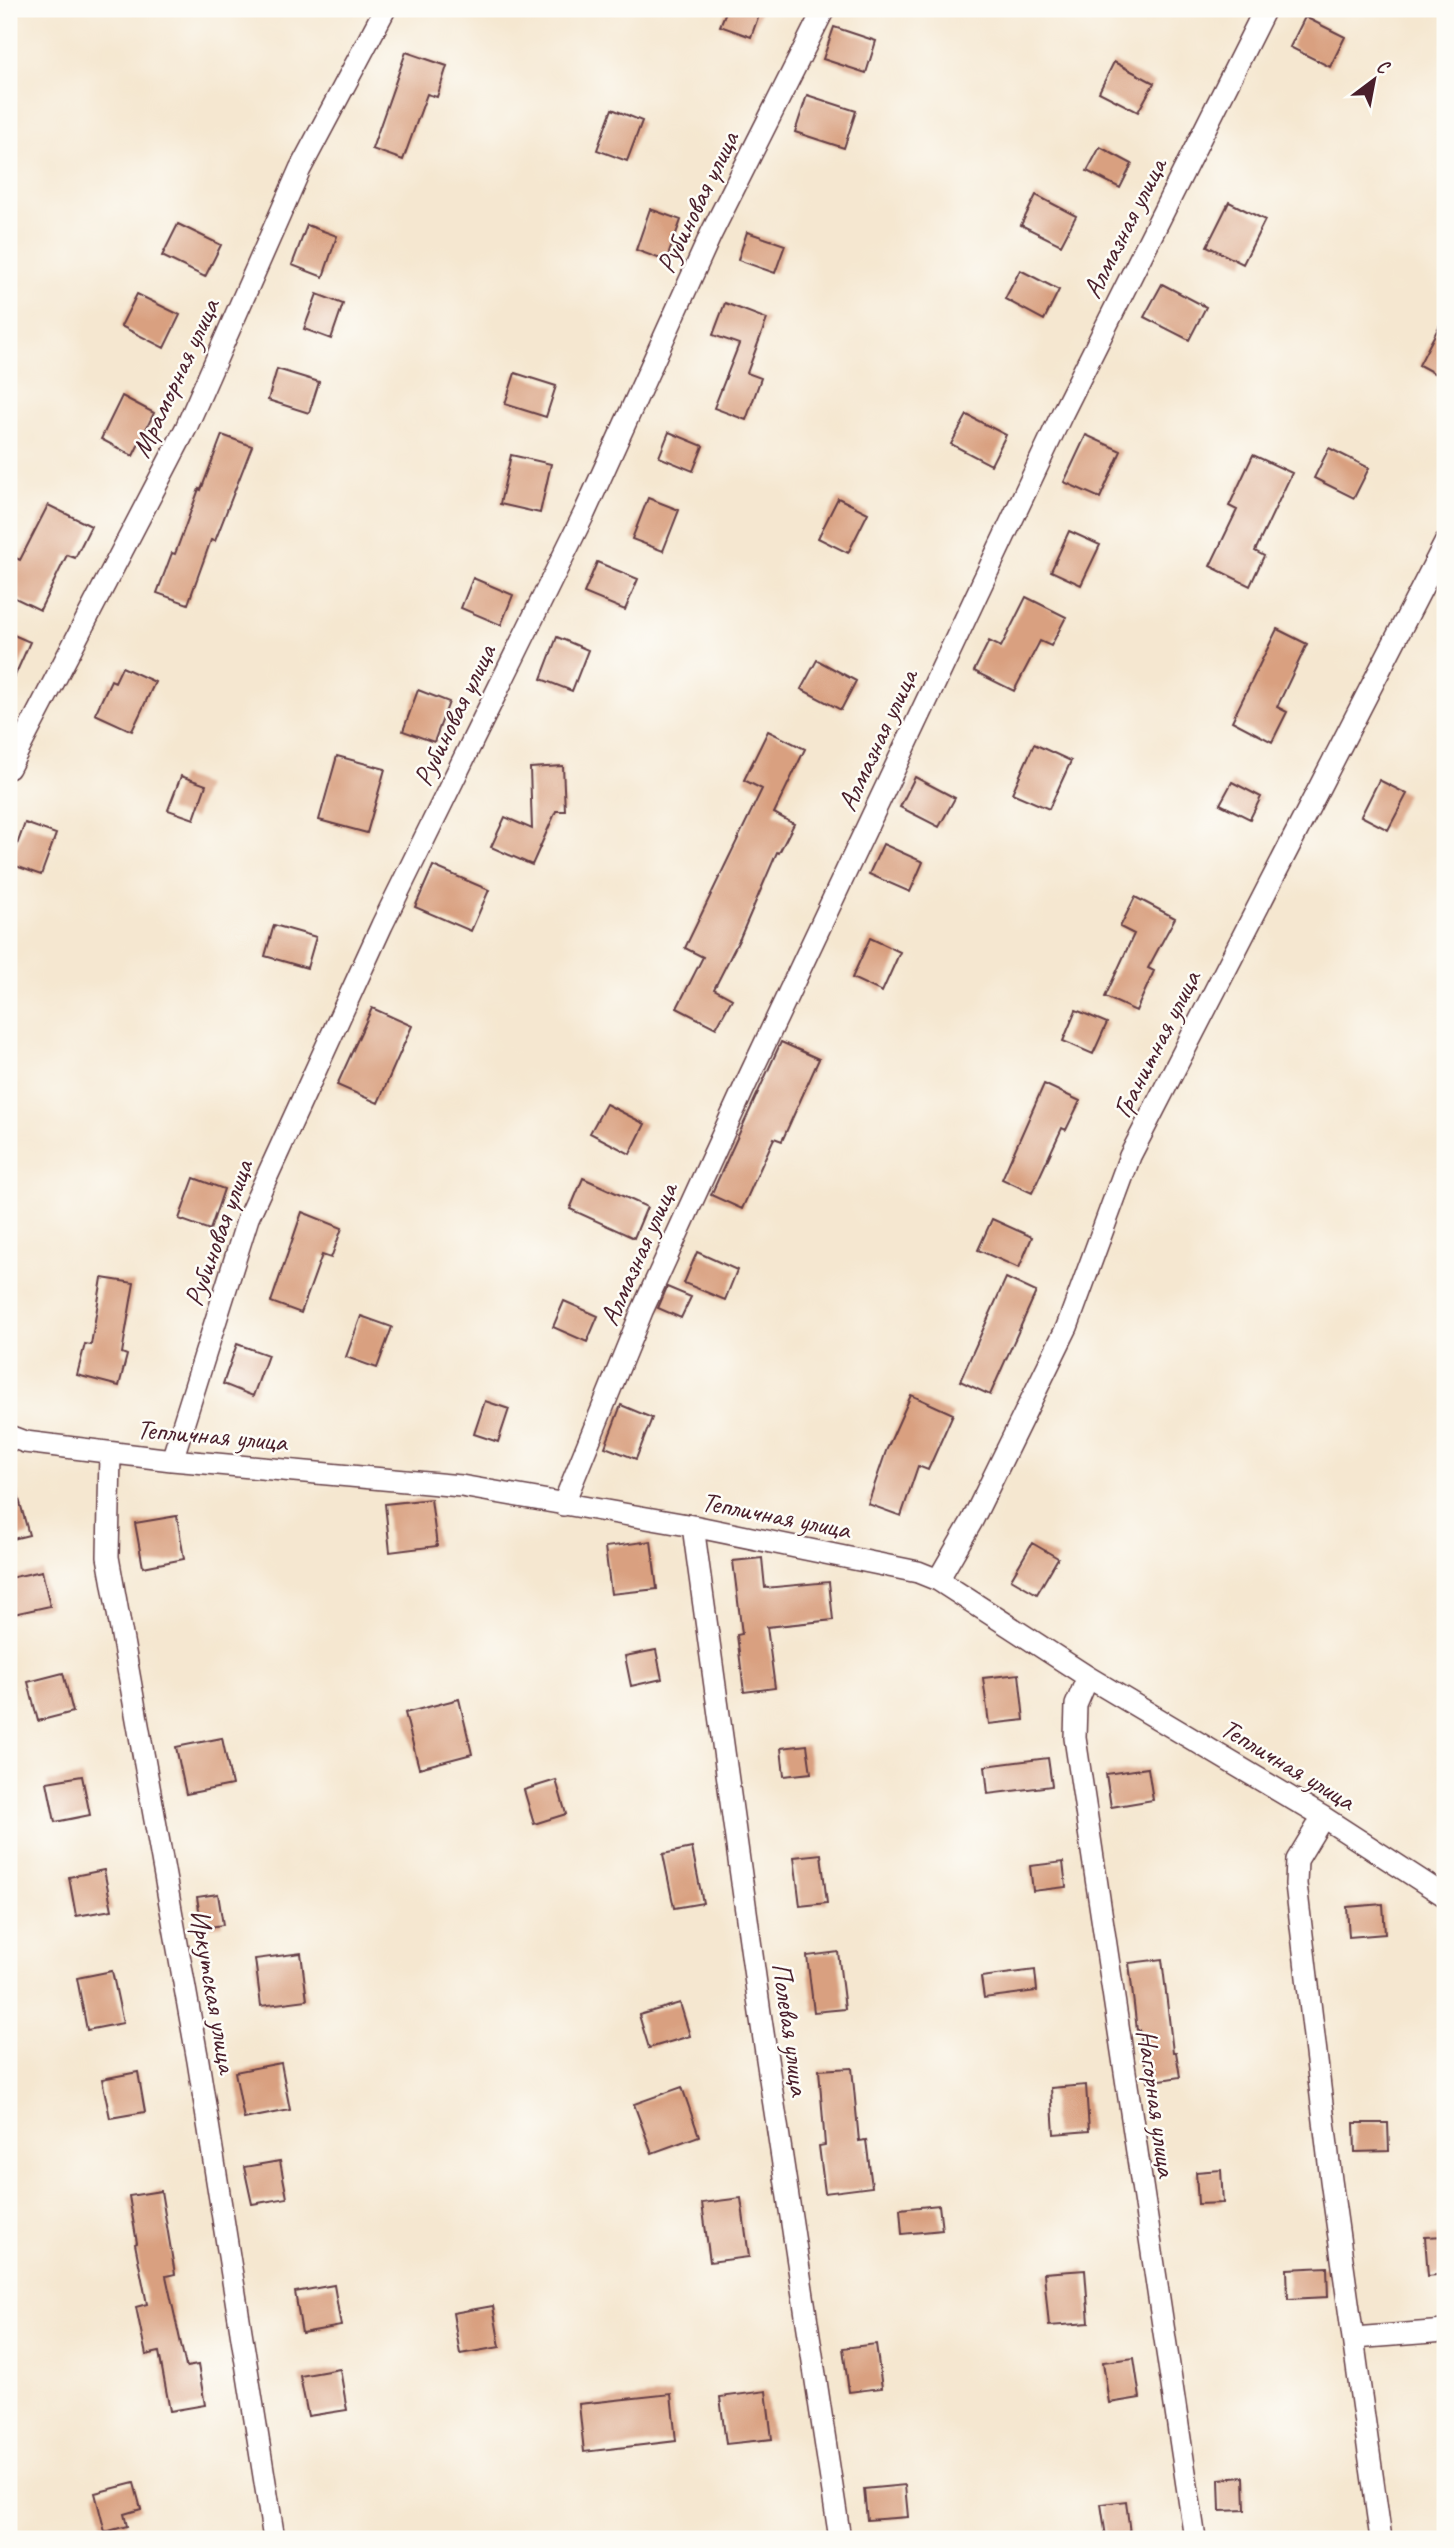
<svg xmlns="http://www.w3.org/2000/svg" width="1454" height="2548" viewBox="0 0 1454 2548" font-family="Caveat,sans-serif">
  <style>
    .building { fill: #d9a080 }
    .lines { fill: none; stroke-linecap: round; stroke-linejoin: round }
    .minor-casing { stroke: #643d44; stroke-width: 24 }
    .minor { stroke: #fff; stroke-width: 21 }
    .labels { text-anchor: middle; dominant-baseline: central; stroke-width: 5; stroke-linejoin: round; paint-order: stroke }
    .street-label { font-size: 28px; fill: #4a1f2b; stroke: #fdfcf7 }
  </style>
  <rect width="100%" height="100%" fill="#fdfcf7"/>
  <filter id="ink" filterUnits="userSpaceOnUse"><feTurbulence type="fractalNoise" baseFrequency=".0143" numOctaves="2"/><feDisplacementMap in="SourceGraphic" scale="14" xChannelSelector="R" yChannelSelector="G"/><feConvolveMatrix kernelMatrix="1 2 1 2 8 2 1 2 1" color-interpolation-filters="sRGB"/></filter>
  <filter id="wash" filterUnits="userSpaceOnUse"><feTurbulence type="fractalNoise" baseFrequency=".00686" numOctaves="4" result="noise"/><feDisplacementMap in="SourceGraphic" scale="28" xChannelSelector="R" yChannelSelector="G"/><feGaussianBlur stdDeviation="1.57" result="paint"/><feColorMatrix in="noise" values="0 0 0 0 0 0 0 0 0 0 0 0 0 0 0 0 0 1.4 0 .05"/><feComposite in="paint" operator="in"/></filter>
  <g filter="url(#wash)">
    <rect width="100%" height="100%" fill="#f5e7d0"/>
    <g id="blocks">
      <path class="building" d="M727 9H761L751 37 720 26Z
        M1305 17 1345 37 1330 67 1290 47Z
        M834 27 876 41 866 73 823 59Z
        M406 52 447 66 437 97 427 94 403 160 372 149Z
        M1114 62 1154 83 1138 112 1099 92Z
        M807 95 856 111 844 148 795 132Z
        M612 109 642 121 627 161 597 150Z
        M1100 147 1132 164 1120 188 1087 171Z
        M1036 195 1076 216 1061 245 1021 225Z
        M1229 202 1265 220 1243 264 1207 246Z
        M650 209 681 220 666 261 636 250Z
        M178 224 221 245 205 277 162 256Z
        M307 225 337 236 323 277 292 265Z
        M747 232 785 245 775 273 738 260Z
        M1020 270 1059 290 1044 320 1005 299Z
        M1162 284 1206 307 1189 340 1144 317Z
        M137 294 180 315 164 348 121 326Z
        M317 294 343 304 331 339 304 329Z
        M725 303 767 319 747 373 761 378 746 420 714 408 739 344 713 335Z
        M1445 315V379L1419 365Z
        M277 369 319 382 309 413 268 400Z
        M515 373 556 386 546 417 505 404Z
        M122 396 154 413 133 456 101 439Z
        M967 415 1006 435 991 465 951 444Z
        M669 432 703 446 693 471 659 457Z
        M222 435 252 446 215 541 211 540 188 604 157 593 172 553 175 554 199 489 201 490Z
        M1086 435 1121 451 1100 498 1064 482Z
        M1329 448 1369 468 1354 498 1314 478Z
        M511 455 551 464 540 513 500 504Z
        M1253 455 1292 473 1255 551 1264 556 1250 586 1210 566 1237 510 1229 506Z
        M648 498 679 510 663 551 632 539Z
        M838 498 868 513 848 553 818 538Z
        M48 505 91 526 75 558 67 555 40 610 9 595V555L20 560Z
        M1069 531 1100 545 1081 585 1051 571Z
        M597 562 638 579 625 610 584 593Z
        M473 578 513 595 501 625 461 608Z
        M1026 597 1066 617 1051 646 1040 641 1014 691 974 671 989 641 1001 647Z
        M1277 629 1307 644 1277 707 1287 712 1272 742 1232 721Z
        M9 633 30 642 9 689Z
        M557 637 588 650 572 691 541 679Z
        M817 660 856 681 841 710 801 689Z
        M122 667 155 682 132 731 95 714 111 680 115 682Z
        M418 690 449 702 434 742 403 731Z
        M768 731 805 749 774 813 794 824 779 853 777 852 740 938 714 989 732 999 716 1028 677 1008 703 957 685 948 762 789 744 780Z
        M1034 744 1071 761 1049 809 1012 793Z
        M337 756 385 769 367 833 319 820Z
        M563 766 565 811H556L532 865 491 847 505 817 532 829 530 768Z
        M181 776 206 785 194 819 168 810Z
        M915 777 955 798 939 827 900 807Z
        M1379 780 1407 794 1388 830 1361 816Z
        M1232 782 1261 797 1250 819 1220 804Z
        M25 823 56 834 41 875 10 864Z
        M883 844 923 862 910 892 869 874Z
        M433 866 489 890 471 931 415 907Z
        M1135 897 1175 918 1148 968 1154 971 1136 1011 1105 997 1134 934 1120 927Z
        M274 925 316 937 307 968 265 956Z
        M870 938 900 952 882 992 852 978Z
        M372 1008 412 1026 378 1103 337 1085Z
        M1076 1010 1107 1023 1093 1054 1063 1041Z
        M781 1042 819 1059 782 1141 774 1138 742 1209 711 1195Z
        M1044 1084 1080 1101 1066 1130 1062 1128 1032 1193 1002 1179Z
        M606 1104 645 1124 630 1154 590 1133Z
        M194 1178 224 1189 210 1230 179 1219Z
        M583 1178 647 1207 634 1238 570 1209Z
        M302 1212 342 1228 331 1258 322 1255 301 1313 271 1302Z
        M992 1219 1032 1237 1019 1268 978 1250Z
        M697 1252 737 1270 725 1300 684 1283Z
        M102 1278 134 1283 122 1353 127 1355 119 1386 77 1375 85 1344 91 1345Z
        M1006 1278 1036 1292 990 1395 960 1381Z
        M667 1287 691 1297 681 1318 658 1308Z
        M564 1301 598 1316 587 1342 553 1327Z
        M361 1316 392 1327 377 1368 346 1357Z
        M237 1344 268 1355 253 1396 223 1384Z
        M911 1395 953 1414 928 1470 918 1466 901 1516 868 1504 886 1451Z
        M485 1401 509 1409 498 1442 474 1434Z
        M621 1405 652 1418 636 1459 605 1447Z
        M14 1481 29 1535 9 1540V1482Z
        M431 1499 437 1546 390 1552 385 1504Z
        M177 1516 184 1559 143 1567 135 1523Z
        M651 1541 657 1589 611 1594 605 1547Z
        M1032 1543 1058 1558 1037 1594 1011 1579Z
        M762 1558 765 1588 829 1582 833 1620 767 1627 775 1688 744 1692 737 1635 742 1634 733 1561Z
        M42 1571 50 1606 9 1615V1578Z
        M656 1650 662 1679 631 1686 625 1656Z
        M63 1673 73 1712 38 1721 28 1682Z
        M1019 1674 1024 1720 989 1724 983 1678Z
        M459 1699 472 1754 419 1768 405 1713Z
        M222 1738 232 1785 186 1794 176 1747Z
        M807 1745 811 1773 784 1776 781 1748Z
        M1048 1758 1052 1786 988 1794 985 1766Z
        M1148 1768 1153 1800 1111 1807 1106 1774Z
        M82 1776 90 1815 55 1822 47 1782Z
        M556 1780 566 1814 534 1824 524 1790Z
        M692 1848 703 1903 674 1908 663 1854Z
        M821 1854 827 1903 800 1906 794 1857Z
        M1063 1862 1066 1887 1033 1891 1030 1866Z
        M104 1870 112 1910 76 1916 69 1877Z
        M218 1894 223 1925 202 1928 197 1897Z
        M1383 1904 1385 1934 1349 1937 1347 1907Z
        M838 1952 845 2009 814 2012 807 1956Z
        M301 1953 307 2000 261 2006 255 1959Z
        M1162 1959 1173 2052H1176L1180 2077 1148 2082 1140 2030H1137L1129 1963Z
        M1035 1970 1037 1991 984 1998 981 1977Z
        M112 1971 123 2023 87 2030 77 1978Z
        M680 2003 690 2036 649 2048 639 2015Z
        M281 2063 290 2110 244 2119 235 2072Z
        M852 2068 859 2141 866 2140 872 2187 825 2193 819 2146 825 2145 819 2070Z
        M138 2072 145 2112 110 2118 102 2079Z
        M1086 2085 1089 2131 1054 2134 1051 2088Z
        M682 2087 699 2136 652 2153 634 2104Z
        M1354 2123H1388L1389 2151 1355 2152Z
        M280 2161 287 2198 252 2204 244 2167Z
        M1221 2170 1223 2203 1198 2204 1196 2172Z
        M161 2191 175 2274 166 2276 186 2367 198 2365 205 2405 170 2411 159 2352 146 2355 136 2307 147 2304 135 2244 137 2243 129 2196Z
        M741 2198 749 2257 710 2262 702 2203Z
        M939 2205 942 2230 902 2234 900 2209Z
        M1445 2236V2274L1428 2276 1425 2237Z
        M1327 2267 1328 2297 1288 2299 1287 2269Z
        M1085 2270 1089 2323 1049 2326 1044 2273Z
        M334 2285 341 2326 302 2333 295 2292Z
        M493 2306 500 2347 460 2354 453 2313Z
        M876 2344 882 2388 849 2392 843 2348Z
        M1134 2358 1140 2398 1109 2403 1103 2362Z
        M340 2369 347 2410 308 2416 300 2376Z
        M766 2391 772 2439 726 2444 720 2397Z
        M671 2394 676 2441 584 2452 579 2404Z
        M1244 2477 1245 2510 1220 2511 1219 2479Z
        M134 2483 141 2509 124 2514 127 2526 105 2532 95 2493Z
        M905 2485 908 2517 867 2520 864 2489Z
        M1126 2501 1130 2534 1106 2537 1101 2504Z"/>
    </g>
  </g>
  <g filter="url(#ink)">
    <use href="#blocks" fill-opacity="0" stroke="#643d44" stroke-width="2"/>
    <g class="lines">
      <g class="minor-casing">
        <path id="minor" d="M9 768 186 428 300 169 385 9
          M9 1436 25 1442 172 1460 461 1486 693 1526 918 1572 938 1580 1088 1677 1323 1817 1445 1896
          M110 1453 108 1557 198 2061 274 2539
          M172 1460 248 1218 382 925 584 514 711 234 824 9
          M563 1505 642 1311 749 1077 1062 414 1265 9
          M693 1526 760 2013 840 2539
          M938 1580 972 1521 1067 1327 1130 1156 1445 543
          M1088 1677 1076 1705 1075 1738 1195 2539
          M1323 1817 1297 1860 1296 1884 1331 2180 1381 2539
          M1354 2338 1445 2331"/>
      </g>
      <use href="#minor" class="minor"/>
    </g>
  </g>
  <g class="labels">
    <g class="street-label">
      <text transform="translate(697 202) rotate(-64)">Рубиновая улица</text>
      <text transform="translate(1124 228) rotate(-63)">Алмазная улица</text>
      <text transform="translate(175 378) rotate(-65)">Мраморная улица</text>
      <text transform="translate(454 715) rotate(-64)">Рубиновая улица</text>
      <text transform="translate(877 740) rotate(-65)">Алмазная улица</text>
      <text transform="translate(1156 1044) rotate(-63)">Гранитная улица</text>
      <text transform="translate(218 1233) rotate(-70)">Рубиновая улица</text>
      <text transform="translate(638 1254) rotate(-66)">Алмазная улица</text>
      <text transform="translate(212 1435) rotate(5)">Тепличная улица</text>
      <text transform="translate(776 1515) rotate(11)">Тепличная улица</text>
      <text transform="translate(1288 1764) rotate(31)">Тепличная улица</text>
      <text transform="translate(214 1991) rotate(80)">Иркутская улица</text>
      <text transform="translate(791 2029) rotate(82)">Полевая улица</text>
      <text transform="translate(1157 2103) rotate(82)">Нагорная улица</text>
    </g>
  </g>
  <rect width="1454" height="2548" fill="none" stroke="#fdfcf7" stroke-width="35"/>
  <g transform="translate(1374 80) rotate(32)" stroke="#fdfcf7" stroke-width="5" paint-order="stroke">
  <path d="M0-5L12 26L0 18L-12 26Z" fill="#4a1f2b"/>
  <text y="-10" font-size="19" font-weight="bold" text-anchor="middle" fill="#4a1f2b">С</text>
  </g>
</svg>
